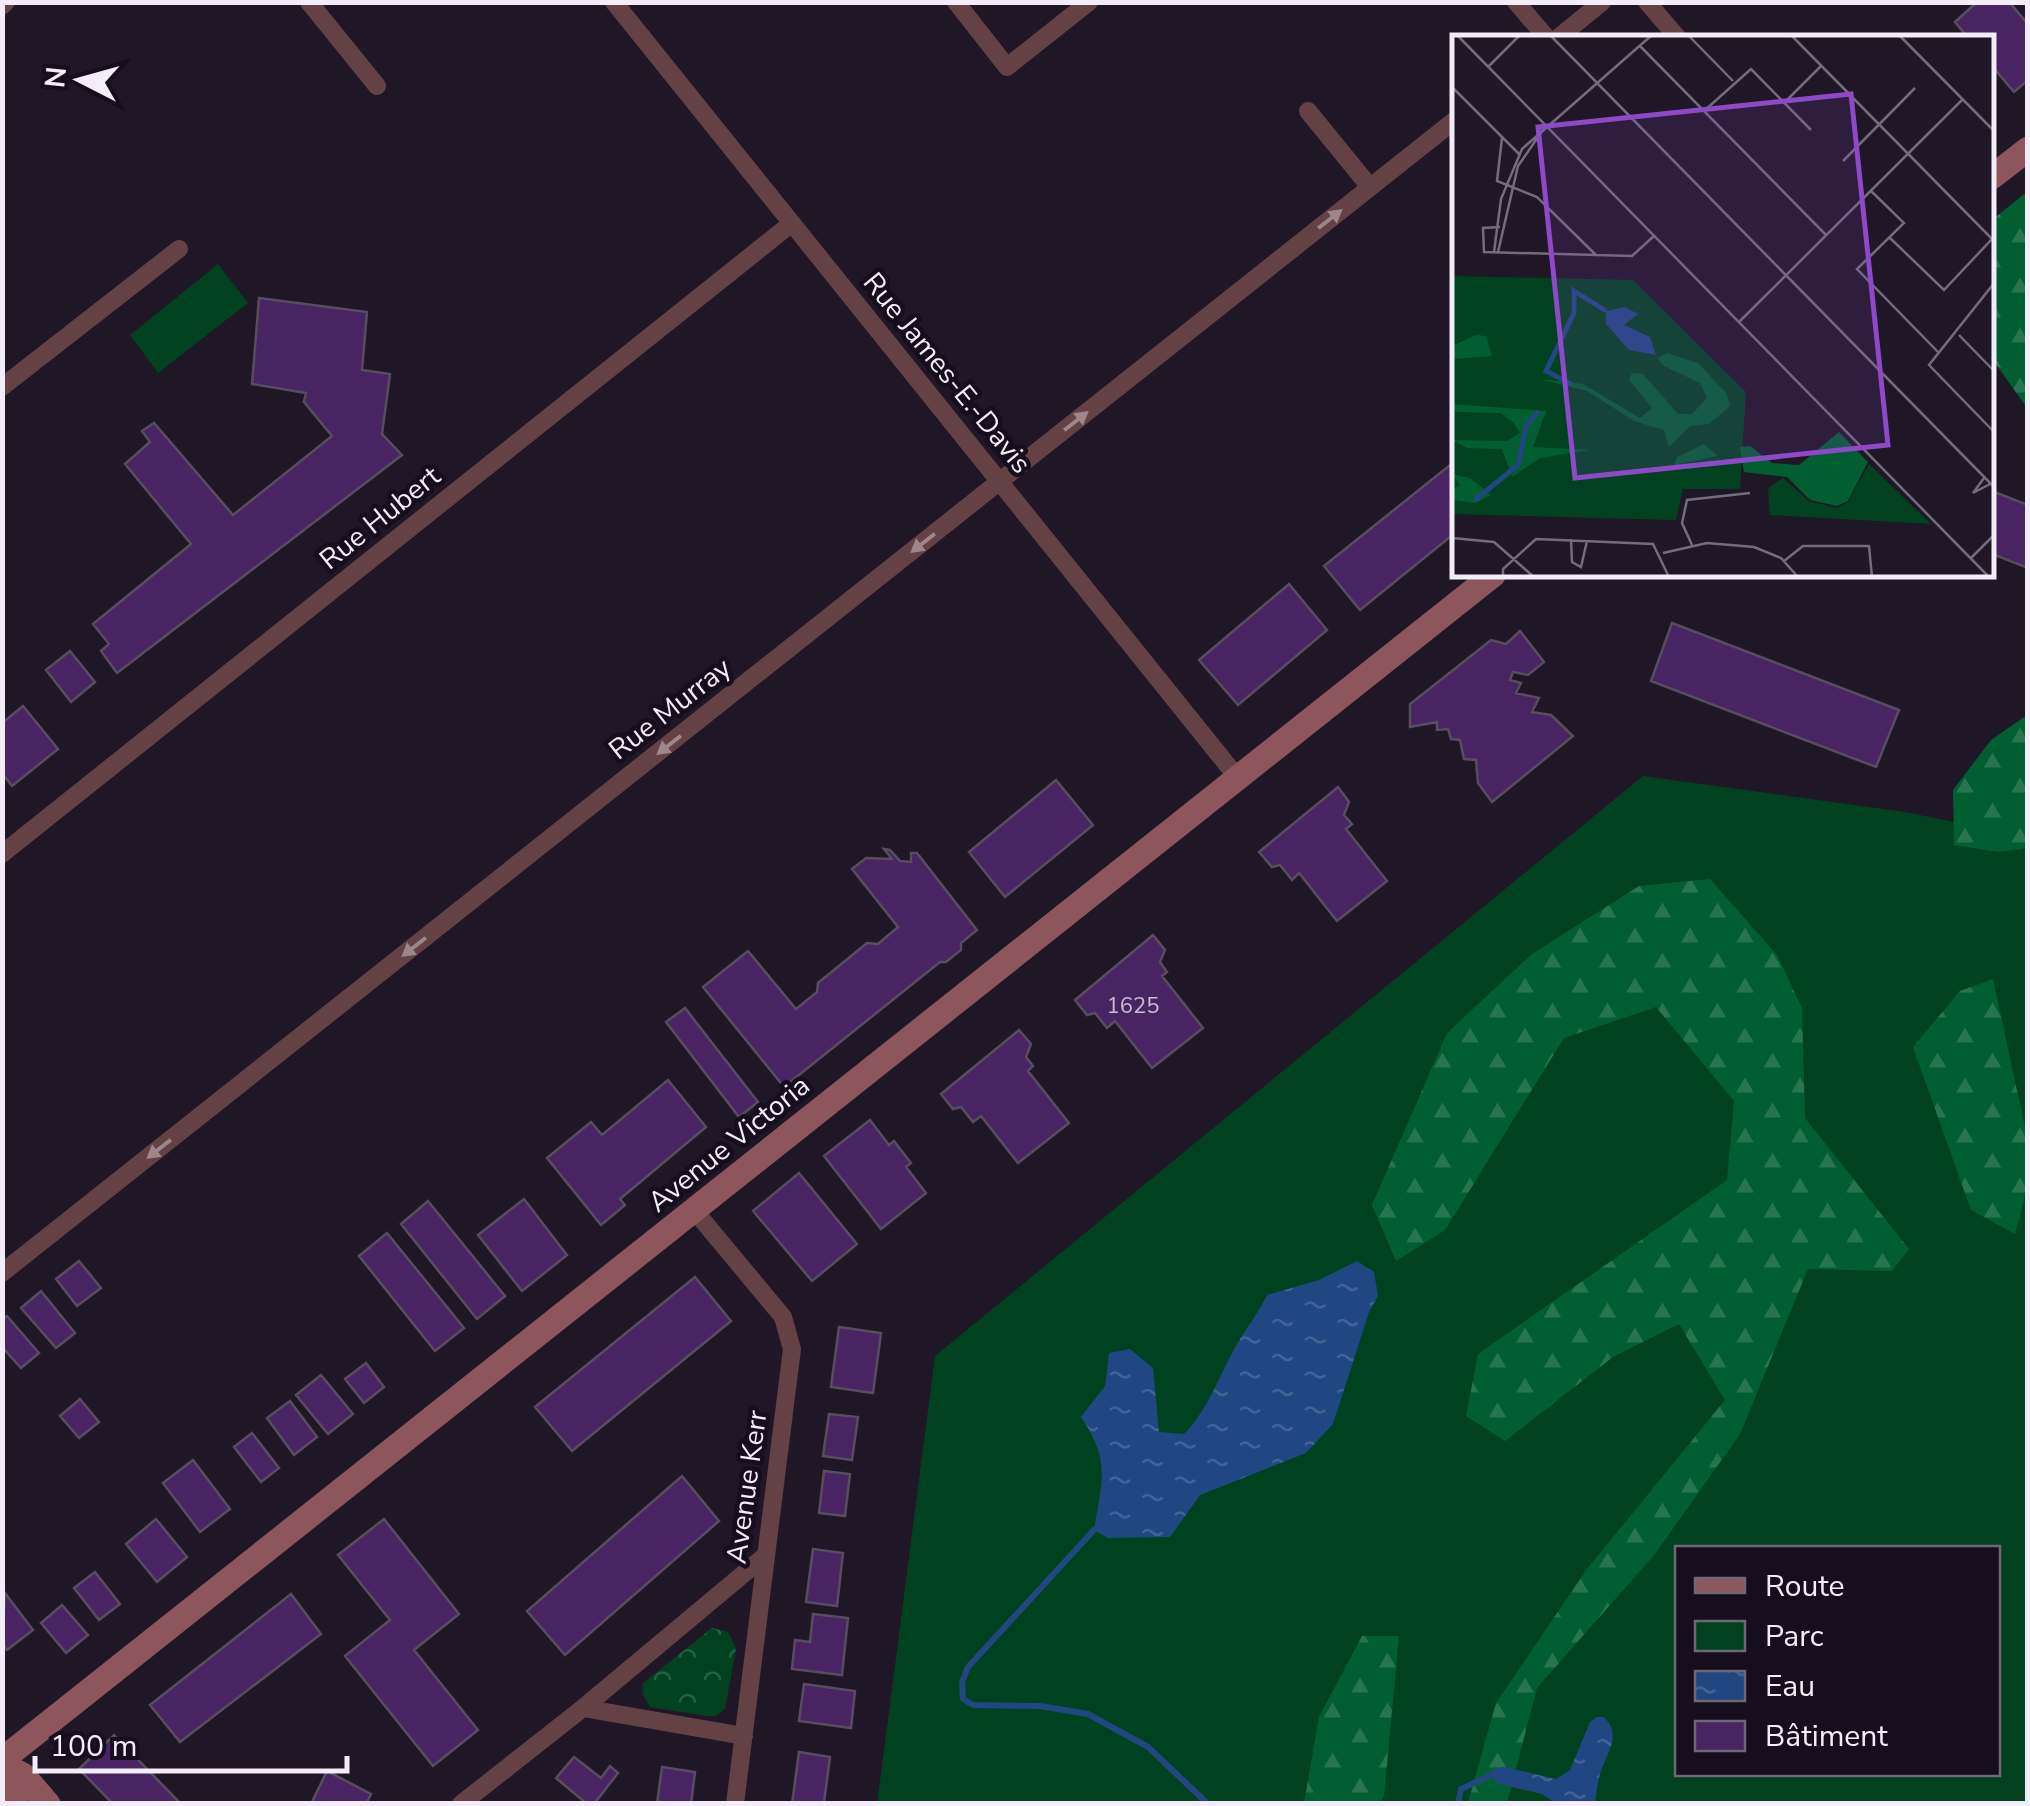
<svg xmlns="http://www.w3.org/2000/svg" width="2030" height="1806" viewBox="0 0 2030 1806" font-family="'Nunito Sans',sans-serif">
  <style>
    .green { fill: #004220; fill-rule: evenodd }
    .forest { fill: url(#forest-firs) }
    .park { fill: url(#park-crowns) }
    .water { fill: url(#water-ripples) }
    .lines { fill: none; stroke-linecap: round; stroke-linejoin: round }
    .stream { stroke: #204781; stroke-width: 6 }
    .building { fill: #492462; stroke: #564d5f; stroke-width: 2.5 }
    .street { stroke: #644144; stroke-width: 18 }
    .secondary { stroke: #8d565c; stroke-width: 25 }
    .oneway { fill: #9d868c }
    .labels { text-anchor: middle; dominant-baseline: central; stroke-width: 9; stroke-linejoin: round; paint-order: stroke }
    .number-label { font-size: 22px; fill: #c8bbd2 }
    .street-label { font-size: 28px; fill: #f2edf8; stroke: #160e1d }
    .inset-river { fill: none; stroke: #204781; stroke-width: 5 }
    .inset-road { fill: none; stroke: #736c7a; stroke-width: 2.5 }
    .view { fill: #8d49c8; fill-opacity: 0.15; stroke: #8d49c8; stroke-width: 5 }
    .inset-edge { fill: none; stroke: #f2edf8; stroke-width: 5 }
  </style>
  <defs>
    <pattern id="forest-firs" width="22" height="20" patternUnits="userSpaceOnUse" patternTransform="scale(2.5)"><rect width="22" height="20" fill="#005e31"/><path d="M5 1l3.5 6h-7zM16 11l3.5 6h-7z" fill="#267550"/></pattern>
    <pattern id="park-crowns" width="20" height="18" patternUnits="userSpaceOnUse" patternTransform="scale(2.5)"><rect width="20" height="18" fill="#004220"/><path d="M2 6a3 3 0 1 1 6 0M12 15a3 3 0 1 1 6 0" fill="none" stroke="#265e41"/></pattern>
    <pattern id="water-ripples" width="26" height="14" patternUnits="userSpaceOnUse" patternTransform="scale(2.5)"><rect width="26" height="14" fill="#204781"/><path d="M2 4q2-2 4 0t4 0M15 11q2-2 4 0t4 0" fill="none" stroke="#416294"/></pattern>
  </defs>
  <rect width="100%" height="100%" fill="#1f1626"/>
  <path class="green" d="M218 264 248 303 158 373 130 335Z
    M1643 776 1905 812 2027 837V1803L877 1804 935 1356ZM1678 1548H1998V1774H1678Z"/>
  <path class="forest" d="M2027 192V408L1993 360V219Z
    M2027 715V848L1998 852 1954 845 1953 790 1991 740Z
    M1710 879 1777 955 1802 1008 1805 1118 1909 1249 1892 1271 1808 1269 1740 1434 1655 1554 1537 1688 1507 1803H1468L1496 1703 1587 1569 1725 1400 1679 1324 1613 1357 1505 1441 1466 1416 1478 1354 1727 1180 1734 1101 1656 1007 1564 1038 1445 1230 1396 1261 1372 1205 1447 1033 1532 954 1639 886Z
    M1993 979 2027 1137V1188L2015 1234 1971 1210 1913 1047 1960 991Z
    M1362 1636H1399L1384 1796 1380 1803H1304L1319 1717Z"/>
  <path class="park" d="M712 1628 728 1632 736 1649 725 1709 716 1716H707L650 1707 642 1693 643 1683Z"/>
  <path class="water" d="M1357 1261 1374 1272 1378 1296 1369 1312 1333 1424 1306 1453 1200 1495 1170 1537 1108 1538 1094 1530C1102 1480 1111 1461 1081 1417L1105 1386 1109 1353 1130 1349 1153 1368 1159 1432 1184 1434C1209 1409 1219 1375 1237 1344 1247 1327 1258 1314 1267 1295L1319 1280Z
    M1597 1717H1604C1624 1737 1604 1755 1599 1778 1597 1786 1596 1795 1595 1803H1556L1542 1794 1496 1783 1491 1770 1504 1767 1556 1779 1570 1770 1590 1722Z"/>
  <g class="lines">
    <path class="stream" d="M1094 1530 968 1667 962 1682 963 1699 973 1705 1040 1706 1088 1714 1148 1747 1208 1804
      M1458 1804 1461 1789 1491 1775"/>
  </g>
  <path class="building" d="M1977 2H2009L2028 24V80L2014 92 1992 66V38H1968L1955 22Z
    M259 298 367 312 362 370 390 374 382 434 402 455 117 673 101 651 109 644 93 624 191 544 125 464 150 442 142 431 154 423 233 515 332 436 304 402 306 393 252 384Z
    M1455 461V533L1360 610 1324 566Z
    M1992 491 2028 505V568L1992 554Z
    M1289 584 1327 630 1238 705 1199 660Z
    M1672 623 1899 710 1876 767 1651 681Z
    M1520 631 1544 662 1528 675 1513 672 1510 680 1521 683 1516 693 1539 698 1532 712 1551 715 1573 736 1492 802 1478 783 1476 760 1464 759 1460 740 1451 739 1448 729 1437 730V722L1410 727V704L1491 640 1506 644Z
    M70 651 95 682 71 702 46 670Z
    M23 706 58 749 12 786 2 773V723Z
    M1056 780 1093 825 1005 897 969 852Z
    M1338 787 1349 802 1344 815 1352 824 1346 829 1387 881 1337 921 1299 873 1292 880 1280 865 1272 867 1259 852Z
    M884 849 890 850 900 861 911 862V853H917L977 930 961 943V950L946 962H940L784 1087 703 987 748 951 796 1009 817 992 818 983 867 943 878 944 898 927 852 869 866 858 892 859Z
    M1153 935 1165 950 1160 962 1167 972 1162 976 1203 1028 1152 1068 1115 1021 1107 1028 1095 1013 1087 1015 1075 1000Z
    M685 1008 758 1102 739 1117 666 1022Z
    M1019 1030 1031 1044 1026 1057 1033 1066 1028 1071 1069 1123 1018 1163 981 1116 973 1122 961 1107 953 1109 941 1094Z
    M668 1080 706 1127 620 1199 625 1205 601 1225 547 1158 591 1122 602 1135Z
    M870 1120 889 1145 894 1141 911 1163 906 1167 926 1193 881 1229 824 1156Z
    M799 1173 857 1244 812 1281 753 1211Z
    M524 1199 567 1255 522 1291 478 1235Z
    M428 1201 505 1296 477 1319 401 1224Z
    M387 1233 464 1328 435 1351 359 1256Z
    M79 1261 101 1288 77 1306 56 1279Z
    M695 1277 731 1321 572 1451 535 1407Z
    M41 1291 75 1333 56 1348 21 1308Z
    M7 1316 39 1353 21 1368 2 1347V1320Z
    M839 1327 881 1333 873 1393 831 1387Z
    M366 1363 384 1387 364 1403 345 1379Z
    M321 1375 353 1414 328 1434 296 1395Z
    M80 1399 99 1422 79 1438 60 1416Z
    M290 1401 317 1437 294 1455 267 1418Z
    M829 1414 858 1417 852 1460 823 1456Z
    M252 1433 279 1468 261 1482 234 1447Z
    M193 1460 230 1509 200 1532 163 1483Z
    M824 1471 850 1474 845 1516 819 1513Z
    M682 1476 719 1521 565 1655 527 1611Z
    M156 1519 187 1557 157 1582 126 1544Z
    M384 1519 459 1614 414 1650 478 1730 433 1766 345 1656 390 1620 338 1555Z
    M813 1549 843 1553 837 1606 806 1602Z
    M95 1572 120 1604 99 1620 74 1588Z
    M5 1593 33 1630 7 1650 2 1644Z
    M291 1594 321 1634 180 1742 150 1705Z
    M62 1605 88 1635 66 1653 41 1623Z
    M813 1614 848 1618 842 1675 792 1669 795 1640 810 1642Z
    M804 1684 855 1691 851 1728 799 1721Z
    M114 1735 181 1804H113L79 1769Z
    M799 1752 830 1757 824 1803 792 1804Z
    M574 1757 601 1778 610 1766 618 1773 594 1804H587L556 1778Z
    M662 1767 695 1772 691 1804H657Z
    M327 1771 371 1794 366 1804H311Z"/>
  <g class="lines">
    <path class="street" d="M309 2 377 86
      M614 2 1237 777
      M956 2 1007 67 1089 2
      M1516 2 1547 38
      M1647 2 1678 38
      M2 6 6 2
      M1558 38 1602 2
      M1308 111 1370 187
      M2 387 179 249
      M2 854 792 223
      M694 1210 783 1317 792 1349 735 1804
      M2 1273 1455 120
      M583 1708 744 1736
      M461 1804 583 1708 765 1556"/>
    <path class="secondary" d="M1992 177 2028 149
      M2 1760 1493 575
      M2 1764 23 1775 48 1804
      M2 1777 6 1791 16 1804"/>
  </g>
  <defs><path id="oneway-solid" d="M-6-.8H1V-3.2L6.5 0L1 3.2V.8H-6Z" transform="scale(2.5)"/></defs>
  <g class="oneway">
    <use href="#oneway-solid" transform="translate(1330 219) rotate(-38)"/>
    <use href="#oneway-solid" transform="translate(1076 421) rotate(-38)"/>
    <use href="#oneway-solid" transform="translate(923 543) rotate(142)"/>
    <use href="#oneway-solid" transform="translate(669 745) rotate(142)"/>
    <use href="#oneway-solid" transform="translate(414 947) rotate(142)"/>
    <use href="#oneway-solid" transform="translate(159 1149) rotate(142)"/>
  </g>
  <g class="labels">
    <g class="number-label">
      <text x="1133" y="1006">1625</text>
    </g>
    <g class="street-label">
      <text transform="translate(947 373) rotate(51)">Rue James-E.-Davis</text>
      <text transform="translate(380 518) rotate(-39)">Rue Hubert</text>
      <text transform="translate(670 709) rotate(-38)">Rue Murray</text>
      <text transform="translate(729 1144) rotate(-39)">Avenue Victoria</text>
      <text transform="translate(747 1487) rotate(-82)">Avenue Kerr</text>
    </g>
  </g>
  <g transform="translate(1452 35)">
    <rect width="542" height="542" fill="#1f1626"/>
    <path d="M0 241 181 245 294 357 288 454H231L224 485 0 479Z" fill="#004220"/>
    <path d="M24 300 34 301 40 321 0 324V311ZM215 318 246 328 275 359 278 371 257 389 238 391 217 412 212 395 182 386 135 356 88 344 131 349 188 383 200 373 177 345 180 338 191 339 226 379H240L255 363 248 348 212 331 206 323ZM0 369 94 376 81 412 138 415 88 423 60 442 50 414 15 413 0 405 55 406 68 398 61 387 49 378 4 377ZM387 397 416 427 396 466 385 471 358 465 335 442 292 437 288 412 298 411 320 428 347 430ZM252 409 266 421 222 430 225 422ZM0 439 18 443 39 460 24 468 0 465V454L8 450Z" fill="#005e31"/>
    <path d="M417 429 479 489 318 480 316 453 331 443 357 466 385 473 396 467Z" fill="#004220"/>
    <path d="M173 272 186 279 172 290 198 302 204 320 177 315 154 289V276Z" fill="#204781"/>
    <path class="inset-river" d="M119 349 94 336 122 278V256L154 276M23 465 66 430 74 391 87 376"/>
    <path class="inset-road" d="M5 0 537 542M98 0 543 453M236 0 281 46M339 0 543 207M447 0 543 97M188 11 374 200M36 32 68 0M0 52 68 120M333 67 369 31M252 76 299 34 359 95M50 103 45 146 85 162 144 220M391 126 463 53M419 156 452 188 405 234 487 318M48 192 31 193 32 217 180 221 202 201M438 203 492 255 540 204M42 217 49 164 70 114 200 0M46 217 66 131 93 92M543 247 477 330 543 398M287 287 510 65M507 300 543 337M532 443 521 458 538 449M0 503 42 507 82 542M119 504 120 527 129 532 135 506M240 510 230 488 235 465 298 458M211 518 255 508 302 512 329 523 346 542M519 523 543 499M332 526 351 511H417L420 542M51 542V534L84 504 201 509 217 542"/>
    <path class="view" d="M399 59 436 410 123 443 86 92Z"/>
    <rect width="542" height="542" class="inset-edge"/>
  </g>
  <rect width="2030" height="1806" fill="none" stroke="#f2edf8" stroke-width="10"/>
  <rect x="1675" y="1546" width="325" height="230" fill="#160e1d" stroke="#6e6775" stroke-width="2.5"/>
  <rect x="1695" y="1578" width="50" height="15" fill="#8d565c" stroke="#6e6775" stroke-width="2.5"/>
  <text x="1765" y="1596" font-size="30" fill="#f2edf8">Route</text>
  <rect x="1695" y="1621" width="50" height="30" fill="#004220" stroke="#6e6775" stroke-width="2.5"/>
  <text x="1765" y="1646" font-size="30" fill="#f2edf8">Parc</text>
  <rect x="1695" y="1671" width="50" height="30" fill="url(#water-ripples)" stroke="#6e6775" stroke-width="2.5"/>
  <text x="1765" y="1696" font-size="30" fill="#f2edf8">Eau</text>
  <rect x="1695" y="1721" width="50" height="30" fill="#492462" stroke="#6e6775" stroke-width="2.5"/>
  <text x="1765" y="1746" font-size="30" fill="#f2edf8">Bâtiment</text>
  <g transform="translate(80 80) rotate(276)" stroke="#160e1d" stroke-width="8" paint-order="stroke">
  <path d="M0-8L18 38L0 25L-18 38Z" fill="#f2edf8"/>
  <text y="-15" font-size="28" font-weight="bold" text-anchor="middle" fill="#f2edf8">N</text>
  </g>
  <path d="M35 1756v15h312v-15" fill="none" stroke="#f2edf8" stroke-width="5"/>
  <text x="50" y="1756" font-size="30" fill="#f2edf8" stroke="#160e1d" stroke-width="8" paint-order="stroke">100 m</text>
</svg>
